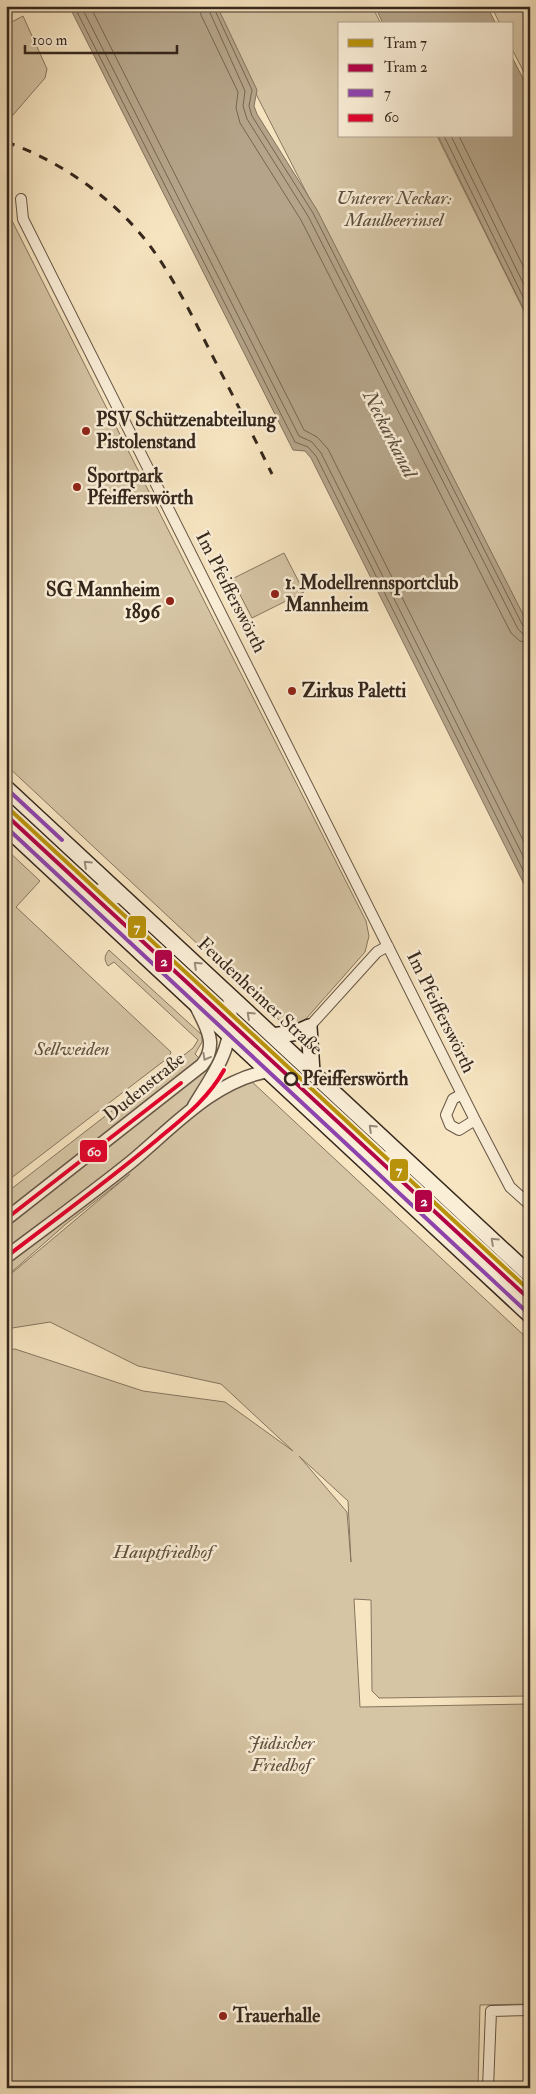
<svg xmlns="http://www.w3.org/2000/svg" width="536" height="2094" viewBox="0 0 536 2094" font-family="'IM FELL Double Pica',serif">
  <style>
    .green { fill: #d6c5a5; stroke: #867660; fill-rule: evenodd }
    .water { fill: #b5a489; stroke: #82725d }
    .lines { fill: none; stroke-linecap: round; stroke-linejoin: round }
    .shore { stroke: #756652; stroke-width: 1 }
    .minor-casing { stroke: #665645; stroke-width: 12 }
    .tertiary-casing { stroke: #665645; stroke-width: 15 }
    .secondary-casing { stroke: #35271c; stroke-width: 18 }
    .minor { stroke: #faeed7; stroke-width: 10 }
    .tertiary { stroke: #faeed7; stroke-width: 12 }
    .secondary { stroke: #faeed7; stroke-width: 15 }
    .rail { stroke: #35271c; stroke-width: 3; stroke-dasharray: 9 9; stroke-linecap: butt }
    .bus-1-casing { stroke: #faeed7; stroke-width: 8 }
    .bus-2-casing { stroke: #faeed7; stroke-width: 8 }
    .bus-1 { stroke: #8e44ad; stroke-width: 4 }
    .bus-2 { stroke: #e4002b; stroke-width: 4 }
    .tram-1-casing { stroke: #faeed7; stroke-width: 8 }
    .tram-2-casing { stroke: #faeed7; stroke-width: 8 }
    .tram-1 { stroke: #b8920a; stroke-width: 4 }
    .tram-2 { stroke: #b10346; stroke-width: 4 }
    .oneway { stroke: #988a7a }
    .poi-dot { fill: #8f2418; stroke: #faeed7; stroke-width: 2 }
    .stop-dot { fill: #faeed7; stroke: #35271c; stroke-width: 2.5 }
    .labels { text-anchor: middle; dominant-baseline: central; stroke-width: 5; stroke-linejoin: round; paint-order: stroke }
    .park-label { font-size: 19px; font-style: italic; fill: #5d4e3e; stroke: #faeed7 }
    .poi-label { font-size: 19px; font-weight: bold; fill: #35271c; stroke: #faeed7; text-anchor: start }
    .street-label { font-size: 19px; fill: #35271c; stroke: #faeed7 }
    .stop-label { font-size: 19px; font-weight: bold; fill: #35271c; stroke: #faeed7; text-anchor: start }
    .water-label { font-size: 20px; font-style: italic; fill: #5b4c3d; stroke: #faeed7 }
    .line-badge { stroke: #faeed7; stroke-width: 2 }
    .badge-label { font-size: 14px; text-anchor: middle; font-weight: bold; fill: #fff }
  </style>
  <rect width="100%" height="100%" fill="#f7e5c1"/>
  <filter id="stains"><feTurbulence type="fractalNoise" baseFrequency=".004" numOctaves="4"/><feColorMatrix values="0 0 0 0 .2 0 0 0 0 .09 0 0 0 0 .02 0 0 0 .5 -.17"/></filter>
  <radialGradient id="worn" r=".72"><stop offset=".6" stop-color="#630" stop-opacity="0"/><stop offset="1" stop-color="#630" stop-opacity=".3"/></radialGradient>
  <path class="green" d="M211 6H372L381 24H340V136H437L530 323V630Z
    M491 6H530V84L512 49V24H500Z
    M23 16 47 69 45 78 6 123V25Z
    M6 209 366 921 369 936 365 952 305 1020C295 1025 289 1025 279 1020L6 765Z
    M284 553 304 592 252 618 232 579Z
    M6 795 99 883 85 894 6 820Z
    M6 849 40 881 16 907 171 1052 169 1057 6 1182Z
    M102 897H107L208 983C218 996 225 1006 226 1023L99 905Z
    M109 950 202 1035V1042L195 1054 208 1067H212L211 1069 234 1090 250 1080 530 1341V1696L379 1698 372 1691 371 1600 354 1599 360 1707 530 1704V2004L480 2005 478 2088H6V1350L15 1349 143 1391 225 1402 293 1451 221 1384 138 1366 50 1322 6 1329V1278L130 1174 66 1224 6 1277V1193L193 1048 198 1040 114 962 108 966C104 960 104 956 109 950ZM299 1456 348 1501 351 1562 347 1512Z
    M325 1093 390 1153 389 1157 321 1095Z
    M398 1161 530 1284V1288L396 1164Z
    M390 1169 530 1300V1306L385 1171Z"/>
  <path class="water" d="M69 6H217L257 90 254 106 257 114 317 210 530 628V896L311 458 305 451 293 450Z
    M375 6H487L496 24H383Z
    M512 57 530 92V322L438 136H512Z"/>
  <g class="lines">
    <path class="shore" d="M74 6 295 442 308 447 316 456 530 884
      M81 6 299 436 312 442 321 453 530 870
      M90 6 304 430 317 437 328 449 530 854
      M199 6 201 15 238 92 236 108 240 123 301 220 511 633 520 641 530 643
      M207 6 245 91 243 106 247 119 308 216 518 629 523 634 530 635
      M213 6 252 90 249 106 252 116 313 213 523 626 530 629
      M444 136 530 311
      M451 136 530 297
      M459 136 530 280"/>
    <g class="minor-casing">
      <path id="minor" d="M21 199 23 219 475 1120 510 1187 530 1205
        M309 1027 377 952 388 946
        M462 1094 453 1099 446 1115 450 1125 459 1130 475 1120
        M488 2088 491 2011 530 2010"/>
    </g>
    <g class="tertiary-casing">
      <path id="tertiary" d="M194 1106C219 1065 236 1044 229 995
        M6 1219 202 1065C218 1045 207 1028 197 1008
        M6 1257C47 1226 90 1195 131 1162 172 1128 214 1080 269 1071"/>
    </g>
    <g class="secondary-casing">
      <path id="secondary" d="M6 788 530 1275
        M6 827 530 1315
        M90 905 99 892 121 896
        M273 1036 298 1032 309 1027 312 1072
        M366 1160 387 1164 395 1150"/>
    </g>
    <use href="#minor" class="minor"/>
    <use href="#tertiary" class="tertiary"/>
    <use href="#secondary" class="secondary"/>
    <path class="rail" d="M6 142C59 160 113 198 147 242 173 276 191 314 210 351 231 392 252 433 272 474"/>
    <g class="bus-1-casing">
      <path id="bus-1" d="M6 788 62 840
        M6 827 530 1315"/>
    </g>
    <g class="bus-2-casing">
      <path id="bus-2" d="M6 1219 181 1083
        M6 1257C57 1218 109 1180 158 1139 183 1118 208 1099 224 1070"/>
    </g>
    <use href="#bus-1" class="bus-1"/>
    <use href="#bus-2" class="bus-2"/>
    <g class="tram-1-casing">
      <path id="tram-1" d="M6 806 530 1291"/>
    </g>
    <g class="tram-2-casing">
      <path id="tram-2" d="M6 815 526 1296"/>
    </g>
    <use href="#tram-1" class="tram-1"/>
    <use href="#tram-2" class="tram-2"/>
  </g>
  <defs><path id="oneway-chevron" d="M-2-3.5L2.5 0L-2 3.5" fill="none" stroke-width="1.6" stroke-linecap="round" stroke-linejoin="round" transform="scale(1.25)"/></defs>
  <g class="oneway">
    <use href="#oneway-chevron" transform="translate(87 864) rotate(-137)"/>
    <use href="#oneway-chevron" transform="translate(197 965) rotate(-137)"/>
    <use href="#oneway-chevron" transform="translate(250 1015) rotate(-137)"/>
    <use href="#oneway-chevron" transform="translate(206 1057) rotate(119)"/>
    <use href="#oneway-chevron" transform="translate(372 1128) rotate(-137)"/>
    <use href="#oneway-chevron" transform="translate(494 1241) rotate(-137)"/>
  </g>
  <g class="poi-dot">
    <circle cx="86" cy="431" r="5"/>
    <circle cx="77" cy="487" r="5"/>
    <circle cx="275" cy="594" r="5"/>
    <circle cx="170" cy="601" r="5"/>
    <circle cx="292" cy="691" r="5"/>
    <circle cx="223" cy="2016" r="5"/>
  </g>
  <circle class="stop-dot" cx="291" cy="1079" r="6"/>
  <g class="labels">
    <g class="park-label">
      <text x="394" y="198">Unterer Neckar:<tspan x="394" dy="22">Maulbeerinsel</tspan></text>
      <text x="72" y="1049">Sellweiden</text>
      <text x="163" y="1552">Hauptfriedhof</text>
      <text x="281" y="1743">Jüdischer<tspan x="281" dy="22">Friedhof</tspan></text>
    </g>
    <g class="poi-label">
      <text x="96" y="420">PSV Schützenabteilung<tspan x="96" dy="22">Pistolenstand</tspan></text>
      <text x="87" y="476">Sportpark<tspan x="87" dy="22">Pfeifferswörth</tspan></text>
      <text x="285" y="583">1. Modellrennsportclub<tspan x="285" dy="22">Mannheim</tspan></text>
      <text x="160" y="590" text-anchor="end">SG Mannheim<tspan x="160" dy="22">1896</tspan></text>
      <text x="302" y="691">Zirkus Paletti</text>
      <text x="233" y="2016">Trauerhalle</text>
    </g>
    <g class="street-label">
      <text transform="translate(231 592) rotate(63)">Im Pfeifferswörth</text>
      <text transform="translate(260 996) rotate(43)">Feudenheimer Straße</text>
      <text transform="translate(441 1012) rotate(64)">Im Pfeifferswörth</text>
      <text transform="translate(144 1087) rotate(-39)">Dudenstraße</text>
    </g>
    <g class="stop-label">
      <text x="302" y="1079">Pfeifferswörth</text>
    </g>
    <g class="water-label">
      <text transform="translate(390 434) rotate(63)">Neckarkanal</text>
    </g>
  </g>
  <g class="line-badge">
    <rect x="127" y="915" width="20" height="24" rx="5" fill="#b8920a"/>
    <rect x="154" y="949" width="19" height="24" rx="5" fill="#b10346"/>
    <rect x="79" y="1139" width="29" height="24" rx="5" fill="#e4002b"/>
    <rect x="389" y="1158" width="20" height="24" rx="5" fill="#b8920a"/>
    <rect x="414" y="1189" width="19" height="24" rx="5" fill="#b10346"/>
  </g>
  <g class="badge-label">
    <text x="137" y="932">7</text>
    <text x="164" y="966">2</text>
    <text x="94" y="1156">60</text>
    <text x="399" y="1175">7</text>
    <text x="424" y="1206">2</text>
  </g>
  <rect width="536" height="2094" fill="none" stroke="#f7e5c1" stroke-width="25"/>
  <rect x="8" y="8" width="521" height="2079" fill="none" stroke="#35271c" stroke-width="2.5"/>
  <rect x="12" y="12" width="511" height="2069" fill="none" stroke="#35271c"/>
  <rect x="338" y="22" width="175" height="115" fill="#faeed7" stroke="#ab9e8c"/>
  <rect x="348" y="39" width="25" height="8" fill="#b8920a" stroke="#ab9e8c"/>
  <text x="384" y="48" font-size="15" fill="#35271c">Tram 7</text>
  <rect x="348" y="64" width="25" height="8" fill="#b10346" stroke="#ab9e8c"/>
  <text x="384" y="72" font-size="15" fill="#35271c">Tram 2</text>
  <rect x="348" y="89" width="25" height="8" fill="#8e44ad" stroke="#ab9e8c"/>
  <text x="384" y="98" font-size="15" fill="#35271c">7</text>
  <rect x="348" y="114" width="25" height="8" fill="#e4002b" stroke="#ab9e8c"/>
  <text x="384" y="122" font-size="15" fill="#35271c">60</text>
  <path d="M25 45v8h152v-8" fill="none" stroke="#35271c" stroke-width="2.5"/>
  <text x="32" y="45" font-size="15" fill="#35271c" stroke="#faeed7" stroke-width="4" paint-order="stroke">100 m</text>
  <rect width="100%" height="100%" filter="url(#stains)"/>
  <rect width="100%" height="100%" fill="url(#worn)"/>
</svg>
